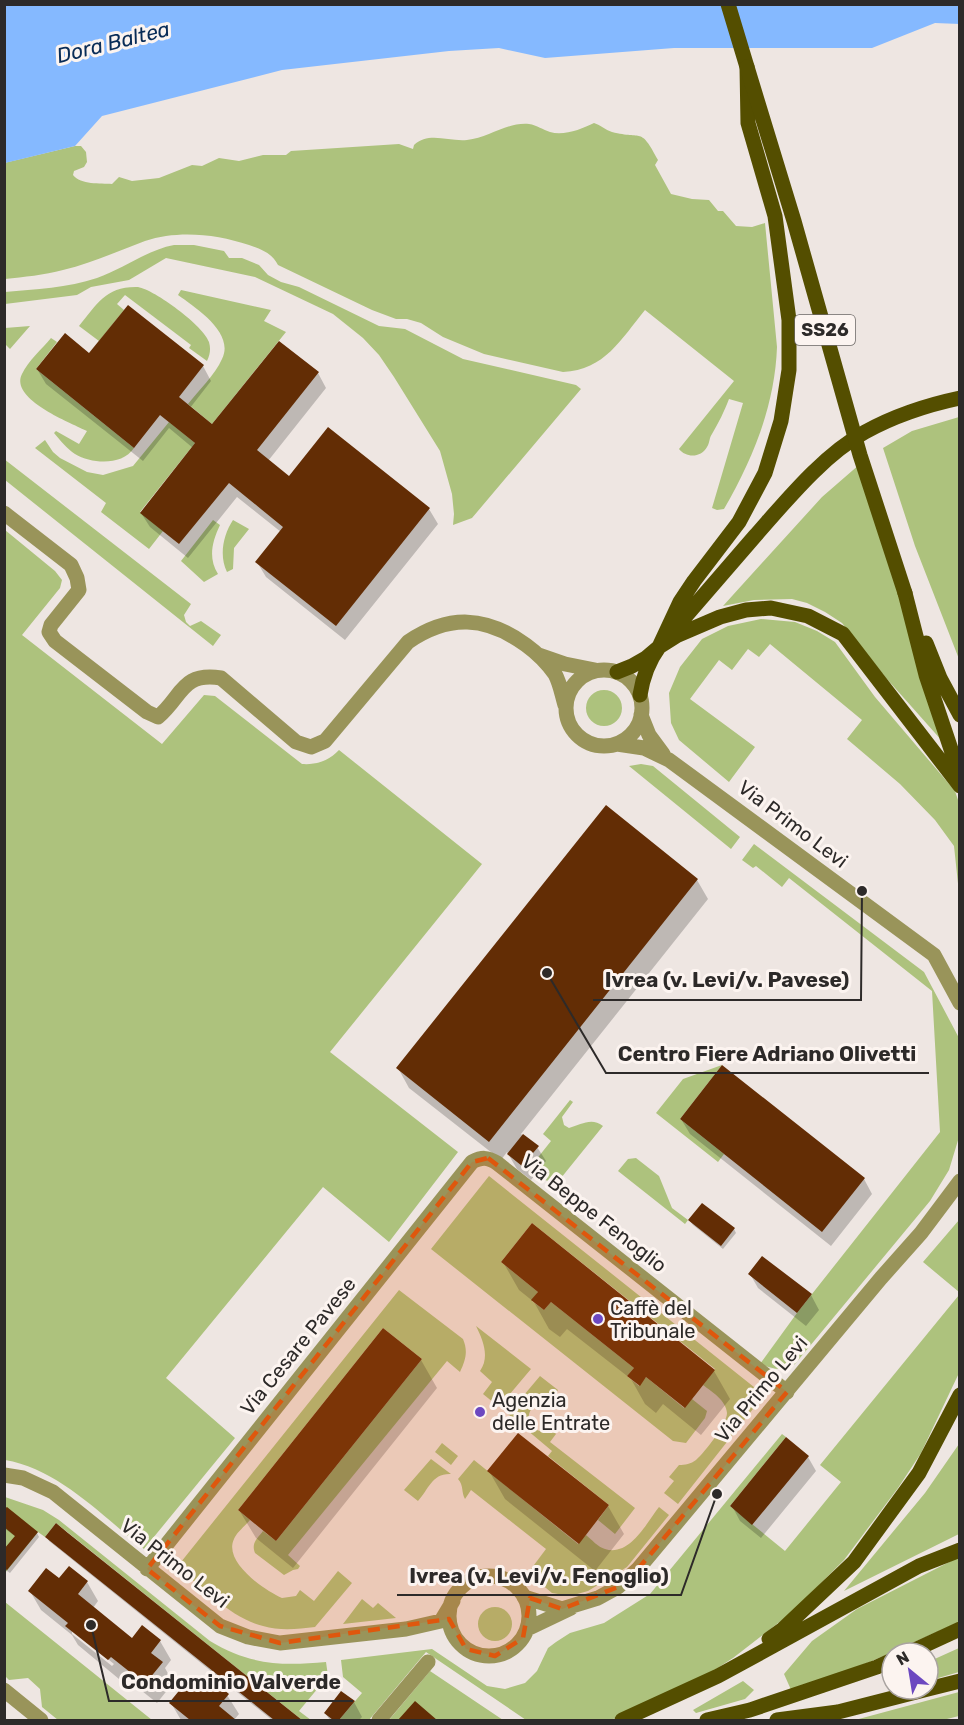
<svg xmlns="http://www.w3.org/2000/svg" width="964" height="1725" viewBox="0 0 964 1725" font-family="Rubik,sans-serif">
  <style>
    .green { fill: #adc27d }
    .water { fill: #85b9ff }
    .shadow { fill: #0003; fill-rule: evenodd }
    .building { fill: #632d05 }
    .lines { fill: none; stroke-linecap: round; stroke-linejoin: round }
    .minor { stroke: #99945a; stroke-width: 15 }
    .primary { stroke: #544e00; stroke-width: 15 }
    .primary-bridge { stroke: #544e00; stroke-width: 15 }
    .marked { fill: #df570d; fill-opacity: 0.2; stroke: #df570d; stroke-width: 4.5; stroke-dasharray: 12 8; stroke-linejoin: round }
    .poi-dot { fill: #6c48c0; stroke: #fcf4f0; stroke-width: 2 }
    .labels { text-anchor: middle; dominant-baseline: central; stroke-width: 6; stroke-linejoin: round; paint-order: stroke }
    .shield { fill: #fcf4f0; stroke: #6b6765; stroke-width: 1.5 }
    .shield-label { font-size: 18px; font-weight: bold; fill: #2d2a29 }
    .street-label { font-size: 20px; fill: #2d2a29; stroke: #fcf4f0 }
    .poi-label { font-size: 20px; fill: #2d2a29; stroke: #fcf4f0; text-anchor: start }
    .water-label { font-size: 21px; font-style: italic; fill: #092c57; stroke: #fcf4f0 }
    .leader { fill: none; stroke: #2d2a29; stroke-width: 2 }
    .callout-dot { fill: #2d2a29; stroke: #fcf4f0; stroke-width: 2 }
    .callout-label { font-size: 21px; text-anchor: middle; font-weight: bold; fill: #2d2a29; stroke: #fcf4f0; stroke-width: 6; stroke-linejoin: round; paint-order: stroke }
  </style>
  <rect width="100%" height="100%" fill="#eee6e2"/>
  <path class="green" d="M594 123C601 125 605 130 612 132 643 140 640 126 658 160L655 165 671 194 692 199 709 200 718 211H723L736 226 752 227 765 223 777 347C775 405 753 459 724 509L717 510 712 508 743 403 729 399C724 412 719 422 712 434 709 438 710 442 707 447 701 458 686 458 679 449L734 381 645 310C621 339 605 370 563 372L484 354 443 337 421 323 407 319H396L372 310 278 265C272 253 261 249 249 245 216 234 178 230 145 241 118 251 92 263 63 270 44 275 24 277 5 279L4 163 75 146H81L86 152 87 162 84 167 74 171 73 175C81 185 100 183 112 184L119 177 132 181 159 178 192 165 202 166 219 158 239 161 263 155H286L291 151 399 144 413 149 414 145C429 131 449 142 467 140 489 138 506 122 529 124 537 125 543 130 550 132 564 136 582 129 594 123Z
    M174 245H194L224 251 229 258H242L259 265 268 275 281 282 299 287 379 326 405 329 463 359 576 385 581 389 472 518 453 525 454 514 452 494 440 451 394 377 379 355 363 338 333 314 255 277 166 258 129 280 91 287 77 295 5 304V292C35 289 68 288 97 278 123 269 147 250 174 245Z
    M138 287C155 290 204 326 209 342 211 349 210 355 207 361L189 348 191 345 125 295 117 304 124 310 99 341 79 326C97 304 106 286 138 287Z
    M181 290 271 310 264 321 286 332 212 424 188 404C199 390 215 375 222 359 235 333 196 308 178 295Z
    M30 326 10 349 5 344V328Z
    M51 338 57 342 36 369 134 448C122 466 92 464 75 454 67 449 60 440 54 433L56 431 79 444 87 431C71 423 9 399 22 374 28 361 42 349 51 338Z
    M959 417H960L959 659 915 546 883 448 912 431Z
    M169 422 195 443 140 512 163 531 149 549 101 512 106 503 35 448 45 440 53 452 60 458 87 472 103 475 133 466Z
    M4 459 191 604 184 615 186 622 190 626 201 621 221 635 213 646 5 480Z
    M860 464 943 742 887 679 842 623 825 612 807 603 792 599 754 600 723 606 822 497Z
    M213 520 220 525C212 542 208 558 218 574L204 582 181 561Z
    M233 520 249 529 234 548 233 569 227 572C219 556 223 535 233 520Z
    M5 530 55 571 62 580 60 588 22 635 162 744 204 695 215 696 302 764C316 765 329 761 339 750L482 864 330 1052 458 1152 389 1242 323 1187 166 1378 235 1438 144 1549C102 1516 59 1469 5 1460Z
    M761 619 795 622 817 631 835 642 875 697 955 791 960 806 959 893 954 846 935 820 900 784 847 739 862 720 770 644 759 657 748 649 732 670 719 660 690 699 755 747 729 782 679 740 671 723 669 693 680 667 702 639 728 626Z
    M586 708a18 18 0 1 1 36 0a18 18 0 1 1-36 0Z
    M641 764 653 766 740 837 731 849 629 766Z
    M754 844 924 972 959 1038V1137L949 1170 930 1201 795 1364C782 1372 774 1369 760 1364L797 1313 940 1132 932 991 789 878 782 887 756 866 753 868 742 860Z
    M722 1065 680 1119 724 1154 718 1162 656 1113 683 1079Z
    M570 1100 573 1102 562 1117 564 1125 569 1128C581 1125 591 1117 603 1126L561 1178C548 1185 539 1178 528 1170L551 1141 543 1134Z
    M636 1158 659 1176 672 1208 688 1220 685 1224 618 1171 628 1159Z
    M489 1176 764 1395 678 1504 664 1493 674 1481 669 1477 679 1465C685 1465 691 1464 696 1460 705 1452 727 1424 727 1413 726 1400 712 1392 703 1385L715 1369 532 1223 501 1262 538 1292 532 1301 544 1310 551 1302 634 1368 627 1376 639 1386 646 1377 684 1408 692 1399 707 1411 705 1418 686 1443 673 1441 431 1249Z
    M959 1220V1292L923 1262Z
    M399 1290 463 1339C468 1351 466 1359 460 1372L447 1361 288 1555 300 1566 298 1569 293 1570 284 1575 255 1553C251 1543 257 1539 263 1531L276 1541 422 1359 383 1328 238 1510 250 1520C245 1526 237 1532 234 1539 223 1562 264 1590 282 1598L296 1596 300 1590 314 1601 338 1571 352 1583 315 1627C298 1629 280 1631 263 1626 231 1618 203 1588 177 1567Z
    M959 1295V1373L921 1453 898 1488 844 1560 791 1613 733 1658 699 1680 611 1720H526L426 1652 369 1720H339L362 1693 343 1677 341 1660 432 1649 487 1686 505 1689 525 1683 537 1671 548 1648 556 1642 570 1633 604 1623 650 1594 782 1434 786 1437 730 1506 785 1551 841 1482 820 1465Z
    M476 1326 531 1369 499 1407 483 1394 492 1382 480 1371C490 1357 483 1340 476 1326Z
    M540 1376 558 1390 548 1403 540 1402C519 1412 530 1438 552 1430L556 1434 550 1442 635 1508 615 1534 598 1520 609 1505 548 1456 552 1451 508 1414Z
    M442 1443 458 1456 451 1465 435 1452Z
    M959 1444V1534L844 1591 925 1493Z
    M431 1459 451 1474C432 1473 429 1489 418 1501L404 1490Z
    M474 1460 578 1544 586 1535C592 1540 598 1547 605 1549 630 1557 647 1522 659 1507L669 1515 627 1567 588 1591 570 1596 552 1593 528 1573 546 1549 471 1490 465 1499C461 1492 464 1486 458 1479Z
    M5 1497 43 1510 59 1520 210 1641C250 1665 281 1666 326 1662L328 1676 299 1711 311 1720H302L56 1523 45 1537 38 1532 5 1573Z
    M959 1557V1622L872 1661 792 1692 784 1674 812 1641 857 1609Z
    M362 1599 373 1608 378 1603 396 1618 343 1624Z
    M5 1602 152 1720H58L42 1707 40 1689 28 1678 9 1680 5 1676Z
    M478 1624a17 17 0 1 1 34 0a17 17 0 1 1-34 0Z
    M959 1648V1672L928 1681V1662Z
    M430 1671 503 1720H389Z
    M743 1681 754 1690 745 1699 696 1713 693 1710Z
    M959 1692V1716L943 1720H855Z"/>
  <path class="water" d="M959 4 960 24 935 23 872 48H674L545 58 499 48 449 51 282 70 102 116 75 146 5 163 4 5Z"/>
  <path class="shadow" d="M90 355 203 366 211 381 190 408 213 426 318 373 326 388 268 461 289 478 328 429 429 509 438 524 345 640 266 577 257 562 281 532 237 497 188 558 150 527 141 513 193 448 169 428 143 461 46 384 37 369Z
    M697 880 708 899 521 1134 537 1147 546 1161 531 1180 517 1169 507 1152 501 1160 409 1088 398 1068Z
    M681 1119 864 1179 872 1194 831 1246 690 1134Z
    M690 1221 734 1229 736 1233 723 1249 693 1225Z
    M503 1262 714 1371 730 1399 701 1435 663 1404 656 1413 645 1404 631 1379 567 1329 560 1337 549 1329 534 1302 519 1290Z
    M750 1274 811 1295 819 1310 806 1326 758 1288Z
    M421 1360 437 1388 293 1568 256 1538 239 1510Z
    M808 1457 816 1471 761 1538 740 1521 732 1506Z
    M489 1471 608 1506 624 1534 595 1571 505 1499Z
    M4 1512 37 1533 39 1537 10 1573 4 1569V1552L16 1537 4 1528Z
    M56 1525 299 1720H272L49 1541 47 1537Z
    M59 1580 87 1582 98 1601 93 1608 133 1640 160 1641 171 1660 165 1668 173 1683 157 1703 122 1675 119 1679 78 1645 72 1635 41 1610 30 1591ZM72 1630 114 1664 112 1666 72 1634Z
    M200 1693 227 1695 239 1714 234 1720H181L171 1703Z
    M354 1702 362 1717 359 1720H330L325 1713Z"/>
  <path class="building" d="M128 305 204 365 179 397 212 424 279 341 319 372 257 450 289 476 328 427 430 508 336 626 255 562 283 527 229 483 179 544 140 513 195 443 160 415 134 448 36 369 65 333 89 353Z
    M606 805 698 879 489 1142 396 1068Z
    M722 1065 865 1178 822 1232 680 1119Z
    M523 1134 539 1146 522 1166 507 1154Z
    M702 1203 735 1228 721 1246 688 1220Z
    M532 1223 715 1370 685 1408 646 1377 640 1386 627 1376 634 1368 551 1302 544 1310 531 1300 538 1292 501 1262Z
    M762 1256 812 1294 797 1313 748 1274Z
    M383 1328 422 1359 276 1541 238 1510Z
    M518 1433 609 1505 579 1544 487 1471Z
    M786 1437 809 1456 752 1525 730 1506Z
    M7 1507 38 1532 7 1570 4 1568V1549L15 1536 4 1527V1509Z
    M56 1523 68 1533 302 1720H274L45 1537Z
    M69 1566 88 1581 78 1594 132 1638 142 1625 161 1640 151 1653 163 1662 145 1684 111 1657 108 1660 65 1626 68 1623 28 1591 46 1568 59 1578Z
    M210 1678 229 1694 219 1706 236 1720H190L169 1703 187 1681 199 1691Z
    M341 1691 355 1701 339 1720H333L324 1713Z
    M415 1701 437 1720H398Z"/>
  <g class="lines">
    <path class="minor" d="M4 513 71 565 77 578 79 590 51 625 49 632 55 641 147 712 158 717C183 696 181 672 221 678L296 742 311 747 325 741 408 642C449 614 486 616 526 645 537 653 547 663 555 674 560 683 562 695 565 705
      M539 655 565 664 595 670
      M566 708a38 38 0 1 1 76 0a38 38 0 1 1-76 0Z
      M641 715 649 735 663 754
      M617 744 644 748 669 760 934 955 960 1003
      M4 1475 23 1478 53 1492 220 1626 248 1637 280 1643 406 1629 441 1621 453 1601
      M147 1569 472 1162C482 1157 487 1157 497 1163L787 1392
      M449 1616a40 40 0 1 1 80 0a40 40 0 1 1-80 0Z
      M524 1597 562 1609 598 1598 618 1587 638 1569 881 1278 921 1233 960 1181
      M527 1629 571 1608
      M4 1690 41 1720
      M379 1720 428 1662"/>
    <path class="primary" d="M905 593 926 675 960 776
      M926 643 940 678 960 715
      M659 647 680 602 694 581 739 522 765 473 781 421 789 370V320L775 216 748 123 747 67 728 4
      M617 672 632 666 646 658 659 647 678 635 720 617 746 610 771 608 808 616 843 634 960 786
      M640 695C643 676 648 662 659 647 691 610 723 573 755 536 786 501 823 455 865 432 894 416 927 405 960 398
      M769 1639 783 1629 854 1562 919 1473 960 1395
      M908 1653 960 1629
      M928 1689 960 1681
      M622 1720 718 1676 919 1566 960 1550
      M707 1720 750 1710 877 1667 892 1660
      M777 1720 838 1712 928 1689"/>
    <path class="primary-bridge" d="M747 67 794 221 860 455 905 593"/>
  </g>
  <path class="marked" d="M488 1158 787 1392 638 1569 618 1587 562 1609 530 1598 523 1638 495 1656 466 1649 449 1619 280 1643 220 1626 147 1569 472 1162Z"/>
  <g class="poi-dot">
    <circle cx="598" cy="1319" r="6"/>
    <circle cx="480" cy="1412" r="6"/>
  </g>
  <g class="labels">
    <rect class="shield" x="795" y="315" width="60" height="30" rx="4.5"/>
    <g class="shield-label">
      <text x="825" y="330">SS26</text>
    </g>
    <g class="street-label">
      <text transform="translate(793 824) rotate(37)">Via Primo Levi</text>
      <text transform="translate(594 1213) rotate(38)">Via Beppe Fenoglio</text>
      <text transform="translate(298 1346) rotate(-51)">Via Cesare Pavese</text>
      <text transform="translate(761 1389) rotate(-50)">Via Primo Levi</text>
      <text transform="translate(175 1563) rotate(38)">Via Primo Levi</text>
    </g>
    <g class="poi-label">
      <text x="610" y="1308">Caffè del<tspan x="610" dy="23">Tribunale</tspan></text>
      <text x="492" y="1400">Agenzia<tspan x="492" dy="23">delle Entrate</tspan></text>
    </g>
    <g class="water-label">
      <text transform="translate(113 42) rotate(-14)">Dora Baltea</text>
    </g>
  </g>
  <path class="leader" d="M862 891L861 1000H593M547 973L606 1073H929M717 1494L681 1595H397M91 1625L109 1701H353"/>
  <g class="callout-dot">
    <circle cx="862" cy="891" r="6"/>
    <circle cx="547" cy="973" r="6"/>
    <circle cx="717" cy="1494" r="6"/>
    <circle cx="91" cy="1625" r="6"/>
  </g>
  <g class="callout-label">
    <text x="727" y="987">Ivrea (v. Levi/v. Pavese)</text>
    <text x="767" y="1061">Centro Fiere Adriano Olivetti</text>
    <text x="539" y="1583">Ivrea (v. Levi/v. Fenoglio)</text>
    <text x="231" y="1689">Condominio Valverde</text>
  </g>
  <rect width="964" height="1725" fill="none" stroke="#2d2a29" stroke-width="12"/>
  <g transform="translate(910 1671) rotate(330)"><circle r="28" fill="#fcf4f0" stroke="#a9a3a0" stroke-width="1.5"/>
  <path d="M0-4.5L10 22L0 15L-10 22Z" fill="#6c48c0"/>
  <text y="-9" font-size="16" font-weight="bold" text-anchor="middle" fill="#2d2a29">N</text>
  </g>
</svg>
